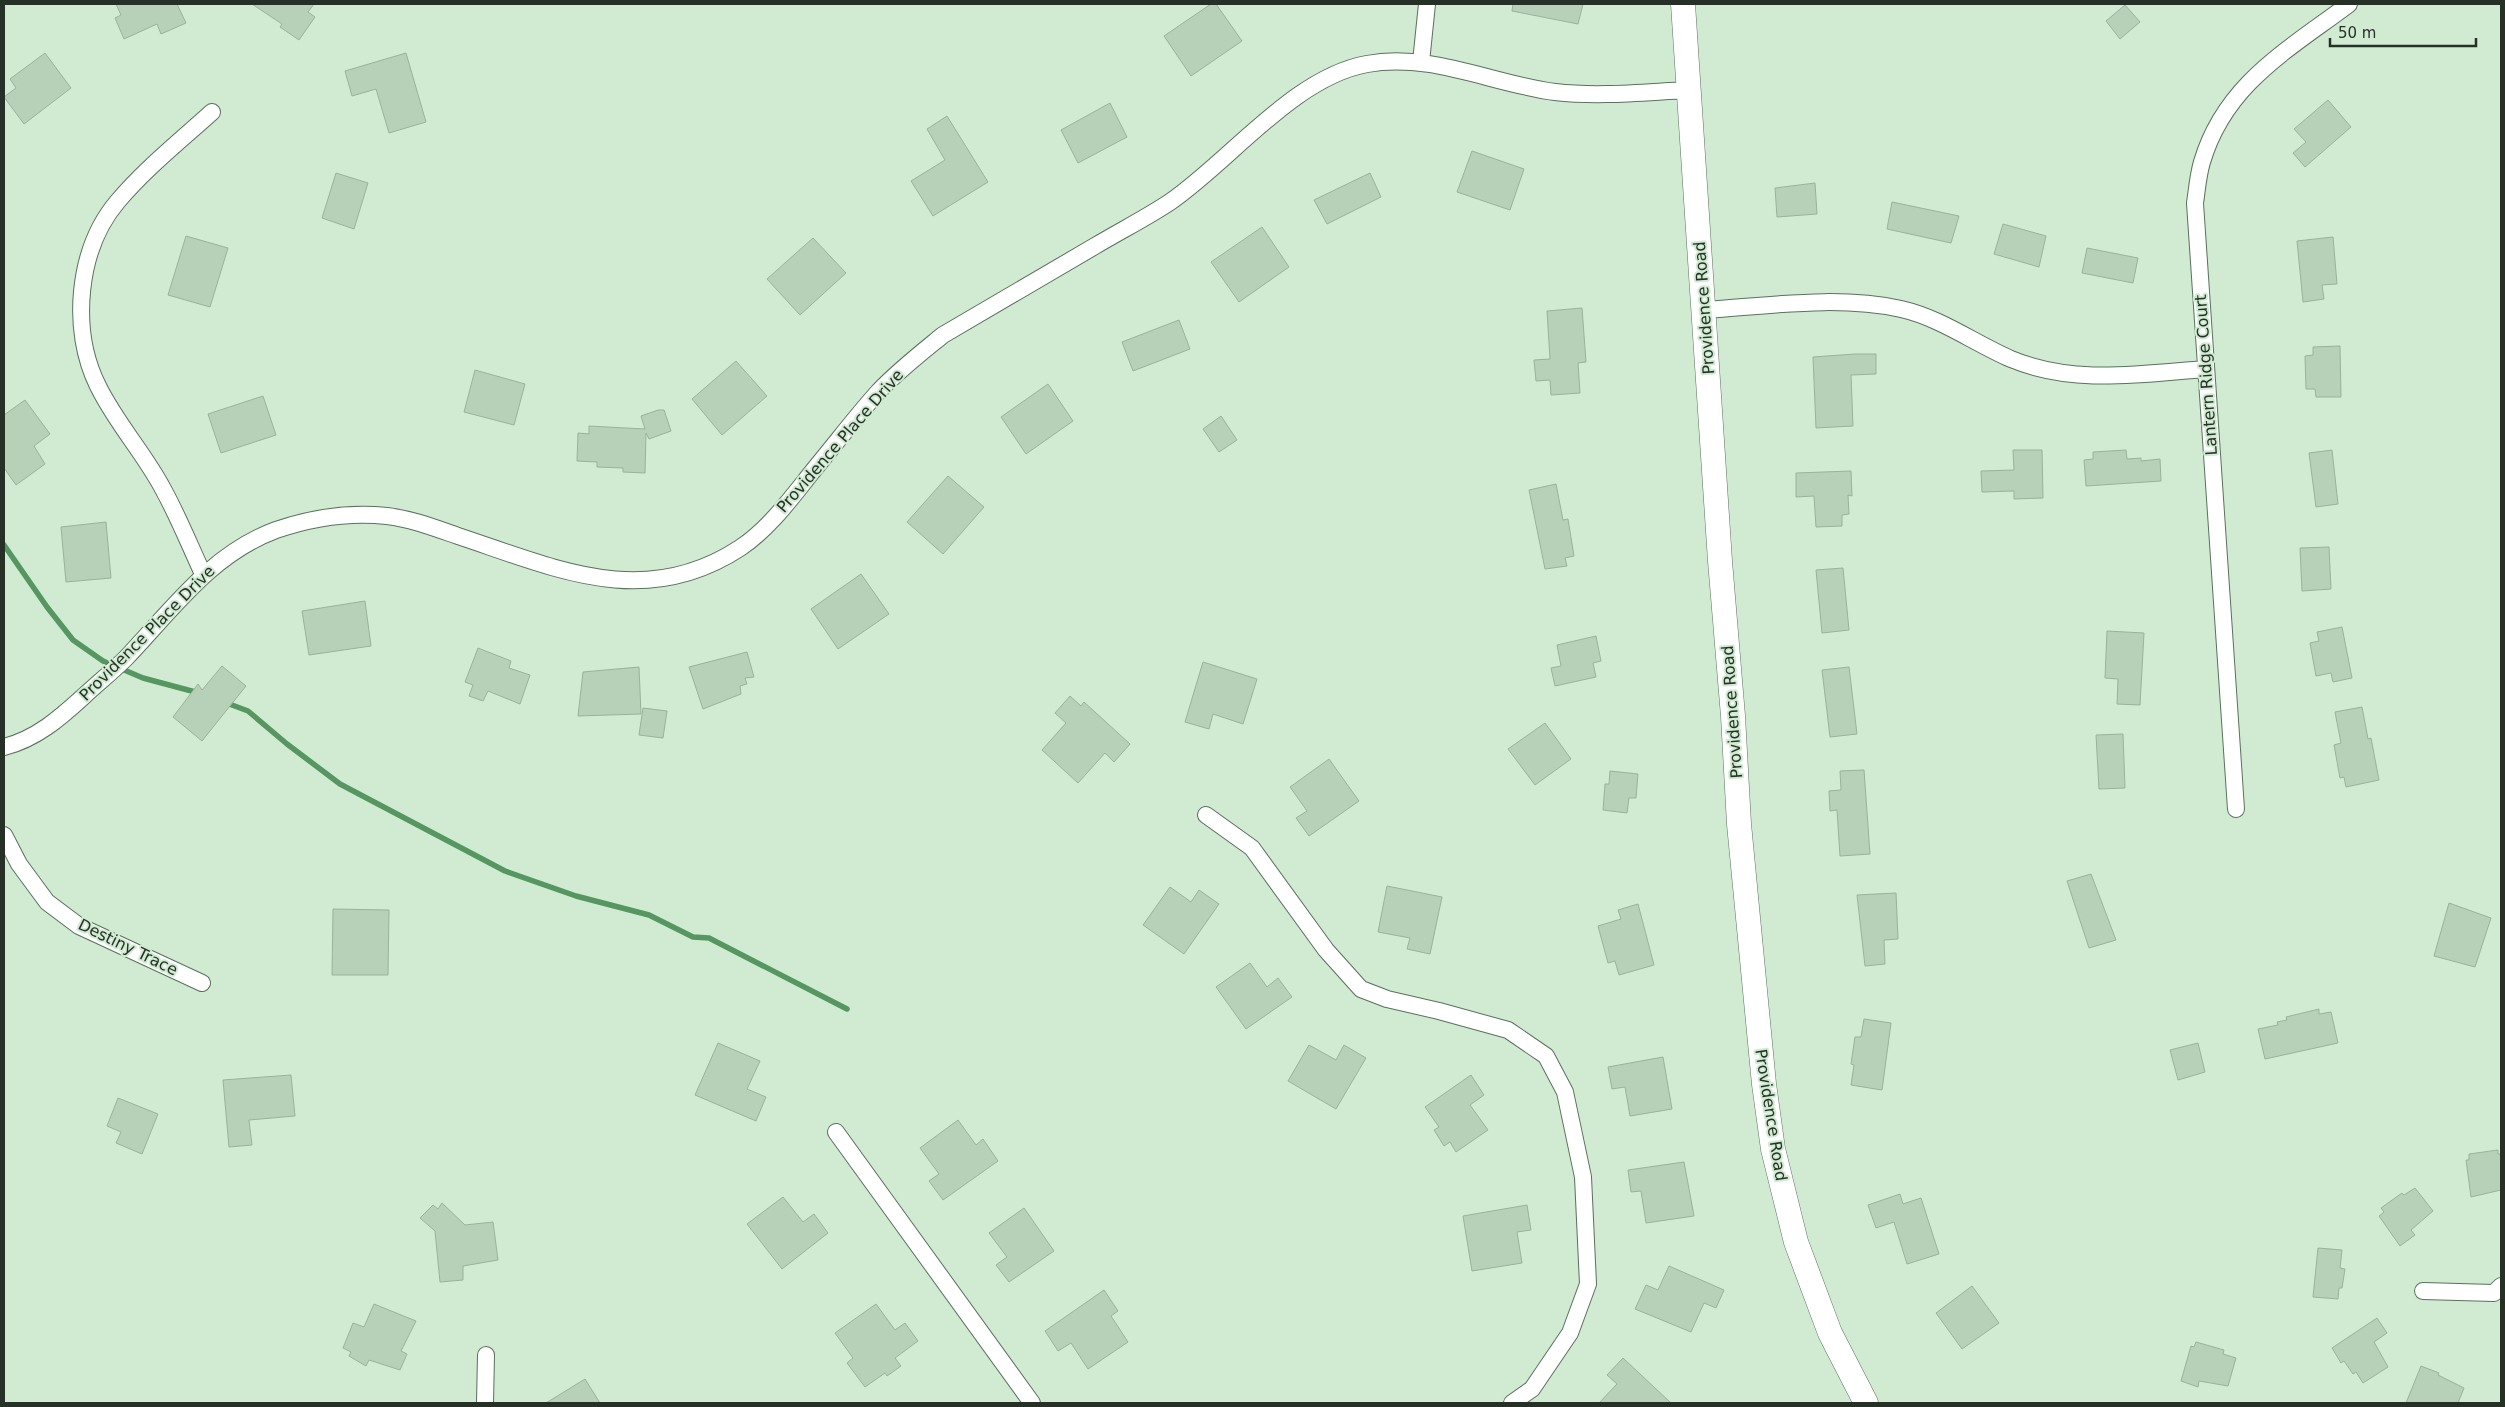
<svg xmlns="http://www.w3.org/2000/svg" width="2505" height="1407" viewBox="0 0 2505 1407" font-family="'DejaVu Sans',sans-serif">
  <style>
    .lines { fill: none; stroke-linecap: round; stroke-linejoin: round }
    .stream { stroke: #569660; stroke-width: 5.5 }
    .building { fill: #b7d1b9; stroke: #99b29b }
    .street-casing { stroke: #5a715c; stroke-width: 18 }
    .secondary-casing { stroke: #5a715c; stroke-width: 25 }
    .street { stroke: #fff; stroke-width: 16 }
    .secondary { stroke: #fff; stroke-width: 24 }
    .labels { text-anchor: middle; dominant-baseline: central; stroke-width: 4; stroke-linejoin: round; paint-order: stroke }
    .street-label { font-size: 16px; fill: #263027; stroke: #d0ebd2 }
  </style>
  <rect width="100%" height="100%" fill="#d0ebd2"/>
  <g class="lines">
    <path class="stream" d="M4 545 47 607 73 640 103 661 143 678 199 693
      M224 702 248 711 287 744 340 784 505 871 576 896 649 915 693 937 709 938 847 1009"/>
  </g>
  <path class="building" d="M116 4H177L186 23 161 34 157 24 124 39 115 18 121 15Z
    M252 4H314L308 12 315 17 299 40 280 27 282 24Z
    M1211 4H1216L1242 41 1191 76 1164 36Z
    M1513 4H1583L1578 24 1512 11Z
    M2125 5 2140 22 2120 39 2106 21Z
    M45 53 71 88 24 124 4 97 16 88 10 79Z
    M406 53 426 122 389 133 376 89 352 96 345 71Z
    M2328 100 2351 127 2305 167 2293 153 2306 142 2294 129Z
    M1110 103 1127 137 1078 163 1061 130Z
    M947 116 988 182 933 216 911 181 945 160 927 129Z
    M1472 151 1524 169 1510 210 1457 192Z
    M336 173 368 183 354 229 322 218Z
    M1370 173 1381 197 1327 224 1314 200Z
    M1815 183 1817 214 1777 217 1775 188Z
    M1892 202 1959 216 1951 243 1887 229Z
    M2003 224 2046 236 2039 267 1994 254Z
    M1262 227 1289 267 1239 302 1211 262Z
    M186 236 228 248 210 307 168 295Z
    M2333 237 2337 284 2322 285 2324 299 2303 302 2297 241Z
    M813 238 846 273 800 315 767 279Z
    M2087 248 2138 258 2133 283 2082 273Z
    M1582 308 1586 362 1578 363 1580 393 1551 395 1550 380 1536 381 1534 360 1550 359 1547 311Z
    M1179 320 1190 349 1133 371 1122 342Z
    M2340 346 2341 397H2316L2315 389H2306L2305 356 2313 355V347Z
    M1855 354H1876V374L1851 375 1853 426 1816 428 1813 357Z
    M736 361 767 396 722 435 692 399Z
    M475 370 525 384 514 425 464 412Z
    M1048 384 1073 421 1026 454 1001 417Z
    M263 396 276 435 221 453 208 414Z
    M25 400 50 434 34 446 45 464 16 485 4 468V415Z
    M658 410H664L671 431 649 439 646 433 645 473 623 472V468L597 467V462L577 461 578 433 589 434V426L645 429 641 416Z
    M1221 416 1237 440 1219 452 1203 429Z
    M2013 450H2042L2043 498 2014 499V491L1982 492 1981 471 2014 470Z
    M2126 450 2127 459 2141 458V461L2160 459 2161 481 2086 486 2084 460 2093 459V452Z
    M2332 450 2338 504 2316 507 2309 453Z
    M1851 471 1852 496 1848 495 1849 514 1842 515V526L1816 527 1814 496 1796 497V473Z
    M948 476 984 507 943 554 907 522Z
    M1556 484 1563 520 1568 519 1574 556 1565 558 1567 566 1545 569 1529 490Z
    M106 522 111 578 66 582 61 527Z
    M2329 547 2331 589 2302 591 2300 548Z
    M1843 568 1849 630 1822 633 1816 570Z
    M861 574 889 614 838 649 811 609Z
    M365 601 371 646 309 655 302 611Z
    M2342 627 2352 678 2333 682 2331 673 2316 676 2310 643 2319 641 2317 632Z
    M2107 631 2144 633 2140 705 2117 704 2118 679 2105 678Z
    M1596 636 1601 661 1593 663 1596 677 1555 686 1551 668 1561 666 1557 645Z
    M478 648 511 661 509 668 530 675 520 704 488 691 483 701 469 696 473 685 465 682Z
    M747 652 754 677 745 678 747 684 740 686 741 694 703 709 689 667Z
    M1203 662 1257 679 1243 724 1213 714 1209 729 1185 722Z
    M222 666 246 686 202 741 173 717 198 684 202 690Z
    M639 667 641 714 578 716 583 672Z
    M1849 667 1857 734 1830 737 1822 670Z
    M1070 696 1081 706 1084 702 1130 744 1114 762 1105 753 1078 783 1042 750 1066 723 1055 713Z
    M2362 707 2368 739 2371 738 2379 780 2346 787 2344 777 2340 778 2334 745 2341 743 2335 712Z
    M643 708 667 711 663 738 639 735Z
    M1545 723 1571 759 1535 785 1508 749Z
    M2123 734 2125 788 2099 789 2096 735Z
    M1329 759 1359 801 1309 836 1296 818 1307 811 1290 787Z
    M1864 770 1870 854 1840 856 1837 810 1830 811 1829 791 1841 790 1840 771Z
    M1610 771 1638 774 1636 798H1629L1627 813 1603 810 1605 784H1609Z
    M2091 874 2116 940 2089 948 2067 881Z
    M1387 886 1442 897 1430 954 1407 949 1410 938 1378 932Z
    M1170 887 1191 902 1199 890 1219 904 1184 954 1143 925Z
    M1896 893 1898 939 1884 940 1885 964 1865 966 1857 895Z
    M2449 903 2491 918 2475 967 2434 956Z
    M1638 904 1654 965 1619 975 1615 961 1608 963 1598 926 1621 919 1618 910Z
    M333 909 389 910 388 975H332Z
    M1250 963 1267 987 1278 978 1292 997 1246 1029 1216 987Z
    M2319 1009V1014L2331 1012 2338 1043 2265 1059 2258 1029 2278 1025 2277 1022 2287 1020 2286 1017Z
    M1864 1019 1891 1023 1882 1090 1851 1085 1854 1065 1851 1064 1855 1037H1861Z
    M718 1043 760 1061 747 1089 766 1097 756 1121 695 1095Z
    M2198 1043 2205 1072 2178 1080 2170 1050Z
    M1309 1045 1336 1060 1344 1045 1366 1058 1336 1109 1288 1081Z
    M1663 1057 1672 1109 1630 1116 1625 1087 1612 1089 1608 1067Z
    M291 1075 295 1116 249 1120 252 1145 229 1147 223 1080Z
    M1471 1075 1484 1095 1470 1105 1488 1130 1456 1152 1450 1142 1444 1146 1434 1130 1439 1127 1425 1107Z
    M118 1098 158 1114 142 1154 116 1143 121 1132 107 1126Z
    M958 1120 976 1145 983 1139 998 1161 943 1200 929 1181 939 1174 920 1148Z
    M2498 1150V1154H2501V1190L2471 1197 2466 1160H2469V1154Z
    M1684 1162 1694 1216 1646 1223 1641 1191 1631 1192 1628 1170Z
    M2415 1188 2433 1211 2411 1230 2415 1235 2400 1246 2379 1216 2384 1212 2381 1208 2402 1193 2404 1195Z
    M1900 1194 1903 1204 1921 1198 1939 1254 1907 1264 1894 1222 1876 1228 1868 1205Z
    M783 1197 803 1222 814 1214 828 1233 782 1269 747 1224Z
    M442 1203 465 1225 493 1222 498 1260 463 1266V1280L440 1282 435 1231 420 1218 433 1205 438 1209Z
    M1527 1205 1531 1230 1517 1232 1522 1263 1472 1271 1463 1216Z
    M1024 1208 1054 1251 1009 1282 996 1265 1007 1257 989 1233Z
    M2318 1248 2342 1250 2340 1268 2345 1269 2342 1288H2339L2338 1299 2313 1297Z
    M1669 1266 1724 1290 1716 1308 1704 1303 1691 1332 1635 1309 1646 1285 1658 1290Z
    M1972 1286 1999 1323 1962 1349 1936 1313Z
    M1104 1290 1118 1311 1111 1316 1128 1342 1088 1369 1071 1343 1058 1351 1045 1331Z
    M374 1304 416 1321 401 1351 407 1354 400 1370 369 1360 366 1366 349 1356 351 1352 343 1348 353 1323 364 1327Z
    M876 1304 895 1330 905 1323 918 1341 895 1358 901 1366 887 1376 885 1373 865 1387 847 1363 853 1358 835 1333Z
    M2377 1318 2387 1333 2374 1342 2388 1367 2363 1383 2356 1372 2353 1374 2344 1361 2341 1363 2332 1348Z
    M2196 1342 2224 1350 2223 1354 2236 1358 2228 1386 2199 1381 2198 1387 2181 1381 2191 1346 2194 1347Z
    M1623 1358 1671 1403H1599L1617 1384 1607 1375Z
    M2421 1366 2439 1373 2438 1375 2464 1388 2458 1403H2406Z
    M585 1379 600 1403H546Z"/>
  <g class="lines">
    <g class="street-casing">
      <path id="street" d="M1421 62 1427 4
        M1705 310C1769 306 1837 295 1901 309 1941 318 1974 343 2011 359 2073 385 2140 374 2205 369
        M203 574C190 546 178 516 163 489 144 453 116 423 98 386 70 330 77 249 118 201 146 168 180 141 212 112
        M4 747C36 739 60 718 84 696 98 683 113 671 126 658 172 610 211 554 276 530 311 518 350 512 387 516 412 519 435 528 458 536 555 568 644 611 740 548 773 526 796 491 821 461 840 438 859 413 879 391 899 370 921 353 943 335 994 305 1044 276 1095 246 1120 231 1146 218 1170 202 1231 160 1294 77 1367 64 1430 52 1493 84 1555 92 1599 97 1645 92 1689 90
        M2236 809 2195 203C2197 190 2198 175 2202 162 2225 84 2288 50 2349 4
        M1206 815 1252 848 1326 950 1361 989 1387 999 1439 1011 1508 1030 1546 1056 1565 1092 1583 1177 1588 1284 1570 1333 1532 1389 1512 1403
        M4 835 19 864 47 902 79 926 202 983
        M836 1132 1032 1403
        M2423 1291 2494 1293 2501 1286
        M485 1403 486 1355"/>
    </g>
    <g class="secondary-casing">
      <path id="secondary" d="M1683 4 1720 561 1733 716 1739 824 1764 1084 1773 1149 1796 1242 1830 1333 1866 1403"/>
    </g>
    <use href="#street" class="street"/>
    <use href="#secondary" class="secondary"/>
  </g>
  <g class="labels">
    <g class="street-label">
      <text transform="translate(1704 308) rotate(-94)">Providence Road</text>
      <text transform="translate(2206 375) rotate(-94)">Lantern Ridge Court</text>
      <text transform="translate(840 441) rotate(-49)">Providence Place Drive</text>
      <text transform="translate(147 633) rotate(-45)">Providence Place Drive</text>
      <text transform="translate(1732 712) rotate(-94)">Providence Road</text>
      <text transform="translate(128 947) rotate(26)">Destiny Trace</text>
      <text transform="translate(1771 1115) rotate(81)">Providence Road</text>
    </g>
  </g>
  <rect width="2505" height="1407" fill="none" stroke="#263027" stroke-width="10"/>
  <path d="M2330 38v8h146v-8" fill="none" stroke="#263027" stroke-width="2.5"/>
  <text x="2338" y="38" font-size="15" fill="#263027" stroke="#d0ebd2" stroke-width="4" paint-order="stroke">50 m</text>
</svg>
